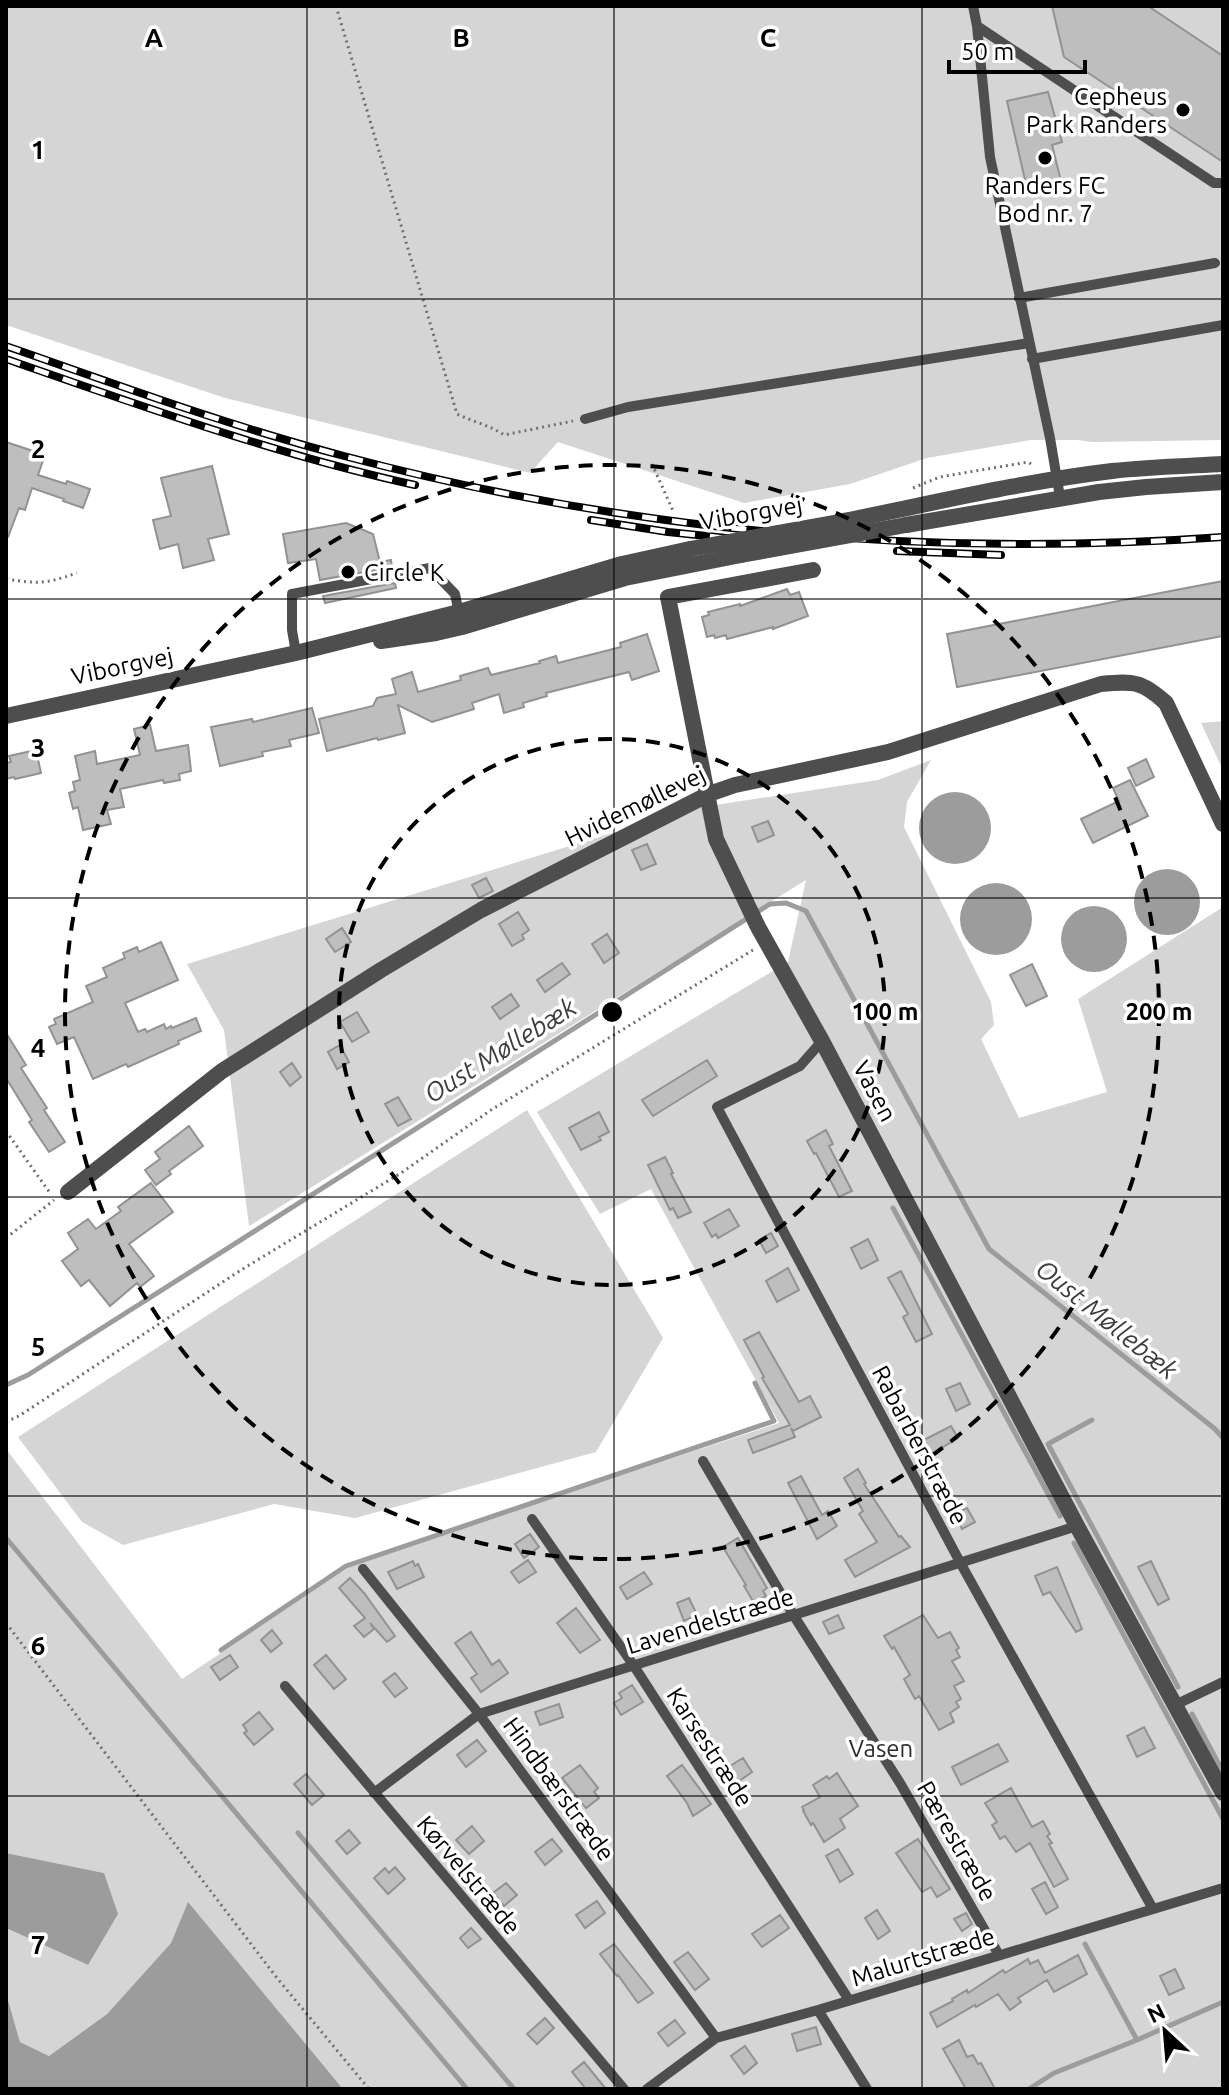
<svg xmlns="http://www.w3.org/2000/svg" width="1229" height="2095" viewBox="0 0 1229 2095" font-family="Ubuntu,sans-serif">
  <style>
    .green { fill: #d5d5d5 }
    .water { fill: #9c9c9c }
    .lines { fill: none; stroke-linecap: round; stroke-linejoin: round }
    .stream { stroke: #9c9c9c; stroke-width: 5 }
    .building { fill: #bebebe; stroke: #929292; stroke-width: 2 }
    .path { stroke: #707070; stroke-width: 3; stroke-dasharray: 2 4; stroke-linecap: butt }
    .service { stroke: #4e4e4e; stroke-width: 10 }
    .minor { stroke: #4e4e4e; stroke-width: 16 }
    .tertiary { stroke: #4e4e4e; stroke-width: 16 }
    .rail-casing { stroke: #000; stroke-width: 8 }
    .rail { stroke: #fff; stroke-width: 5; stroke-dasharray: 15; stroke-linecap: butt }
    .tertiary-bridge { stroke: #4e4e4e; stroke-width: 16 }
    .grid { fill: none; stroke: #000; stroke-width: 2; stroke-opacity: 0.55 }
    .ring { fill: none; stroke: #000; stroke-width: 4; stroke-dasharray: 14 10 }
    .poi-dot { fill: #000; stroke: #fff; stroke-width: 3 }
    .labels { text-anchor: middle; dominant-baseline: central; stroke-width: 7; stroke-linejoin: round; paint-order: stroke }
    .poi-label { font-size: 24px; fill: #000; stroke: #fff; text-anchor: end }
    .street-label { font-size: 24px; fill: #000; stroke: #fff }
    .park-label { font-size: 24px; fill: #2c2c2c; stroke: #fff }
    .water-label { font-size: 26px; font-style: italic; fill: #3d3d3d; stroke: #fff }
    .grid-label { font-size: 26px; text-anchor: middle; font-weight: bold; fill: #000; stroke: #fff; stroke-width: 7; stroke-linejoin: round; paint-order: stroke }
    .centre { fill: #000; stroke: #fff; stroke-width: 4 }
    .ring-label { font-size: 24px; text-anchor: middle; font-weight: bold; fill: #000; stroke: #fff; stroke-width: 7; stroke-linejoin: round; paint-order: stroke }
  </style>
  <rect width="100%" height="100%" fill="#fff"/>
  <path class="green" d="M6 6H1223V440L1093 442 1077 440H1031L927 458 850 484 744 503 558 442 530 473 225 398 6 325Z
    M1223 721V770L1201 723Z
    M931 760 907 802 904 827 991 1002 994 1025 981 1039 1019 1118 1107 1092 1078 999 1223 907V2089H343L188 1903 171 1943 107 2014 49 2056 20 2042 6 1993V1928L88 1965 104 1873 6 1853V1449L182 1679 355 1563 779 1423 651 1189 600 1214 537 1112 788 962 806 880 249 1226 224 1030 187 964 690 809 878 780Z
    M527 1110 663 1338 596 1452 355 1518 274 1504 123 1545 82 1522 18 1437Z"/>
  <path class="water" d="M919 828a36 36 0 1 1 72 0a36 36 0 1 1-72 0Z
    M1134 902a33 33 0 1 1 66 0a33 33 0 1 1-66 0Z
    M960 919a36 36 0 1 1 72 0a36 36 0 1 1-72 0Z
    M1061 939a33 33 0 1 1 66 0a33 33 0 1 1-66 0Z
    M6 1853 104 1873 118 1914 88 1965 6 1928Z
    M188 1902 343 2089H6V1993L20 2042 49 2056 107 2014 171 1943Z"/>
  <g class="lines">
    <path class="stream" d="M893 1208 1060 1516
      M6 1385 28 1375 770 904 786 903 806 911 989 1249 1215 1429 1223 1438
      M1092 1420 1048 1444 1178 1687
      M6 1538 467 2089
      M1074 1543 1223 1819
      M221 1650 346 1566 774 1421 755 1383
      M1192 1714 1223 1772
      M298 1833 514 2089
      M1085 1944 1137 2040
      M1029 2089 1054 2073 1137 2040 1223 2002"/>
  </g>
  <path class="building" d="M1052 6H1148L1223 56V162L1064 57Z
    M1048 92 1062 142 1052 145 1062 185 1028 193 1007 101Z
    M6 442 45 455 38 475 66 484 67 481 90 489 83 508 63 501 64 499 32 488 25 510 19 508 8 537H6Z
    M212 466 229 534 208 539 214 560 183 568 178 544 160 549 153 520 171 516 161 478Z
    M346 523 373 534 380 562 391 560 392 567 320 580 316 559 288 563 283 534Z
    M1223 581V636L957 687 947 634Z
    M395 583 396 588 325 603 323 596Z
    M787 589 790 595 799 592 808 616 773 629V627L727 639 726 635 715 638 714 635 707 637 702 617 709 615 708 612 740 604V606Z
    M647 634 659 671 632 680 629 672 546 693 547 696 523 703 524 707 504 713 499 694 472 703 474 709 432 722 398 705 405 733 378 740 377 738 327 751 319 719 373 706 377 698 396 694 392 679 412 672 418 692 461 680 460 676 488 668 491 675 540 663 539 661 556 656 558 663 621 647 620 643Z
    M312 708 319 733 289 740 291 746 262 752 263 756 220 766 211 727 252 719 253 722Z
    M150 725 156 751 188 745 191 771 179 774 180 780 164 783 163 780 120 789 124 807 107 810 111 824 83 830 78 807 73 809 69 793 75 791 73 782 80 780 75 756 95 751 97 764 140 755 134 729Z
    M36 750 41 773 15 779 14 777 6 779V763L11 762 9 756Z
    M1146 759 1154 777 1136 786 1128 768Z
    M1130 780 1148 816 1093 843 1081 819 1119 801 1113 788Z
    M768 821 774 835 758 842 752 827Z
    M647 844 656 864 641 870 632 850Z
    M486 878 493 891 479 898 472 885Z
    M518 912 529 930 522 935 524 939 512 946 499 924Z
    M342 928 351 942 335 952 326 939Z
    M607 934 619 953 604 963 592 944Z
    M161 942 178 980 125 1003 138 1032 145 1029 147 1032 164 1024 166 1029 171 1026 172 1028 196 1018 201 1031 178 1041 179 1044 128 1067 126 1064 93 1079 74 1037 57 1044 49 1027 56 1024 54 1019 93 1002 86 986 107 977 103 968 125 958 123 953 137 947 139 952Z
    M562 963 570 974 545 992 537 980Z
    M1032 964 1047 996 1026 1006 1010 975Z
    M511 994 519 1006 500 1019 492 1007Z
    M357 1012 369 1032 352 1042 340 1022Z
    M6 1033 26 1065 21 1068 47 1108 44 1110 65 1142 49 1152 29 1122 32 1120 6 1078Z
    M340 1045 349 1062 337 1069 328 1052Z
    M707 1060 717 1076 653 1116 642 1100Z
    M292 1063 301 1077 290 1086 280 1072Z
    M398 1097 411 1119 398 1126 385 1104Z
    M599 1112 609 1132 599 1137 601 1140 581 1150 569 1128Z
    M189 1126 203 1146 169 1171 171 1174 156 1185 145 1170 160 1159 155 1152Z
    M826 1130 833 1144 829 1146 852 1191 839 1197 816 1153 814 1154 807 1141Z
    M665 1157 673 1173 671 1174 691 1212 678 1218 673 1208 670 1210 648 1165Z
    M151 1183 173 1212 129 1244 154 1276 140 1287 137 1283 110 1306 89 1280 81 1286 62 1261 78 1249 68 1233 88 1219 96 1229 121 1211 118 1207Z
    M729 1209 739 1226 718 1238 716 1234 712 1237 704 1223Z
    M771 1233 778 1246 766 1253 759 1240Z
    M868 1239 878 1260 861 1269 851 1248Z
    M788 1268 799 1290 777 1302 766 1281Z
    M901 1271 932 1334 916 1342 903 1317 908 1314 888 1278Z
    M759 1332 799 1402 810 1396 821 1417 793 1431 791 1428 795 1437 753 1453 748 1440 790 1425 762 1378 764 1377 744 1340Z
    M960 1383 970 1404 956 1411 946 1389Z
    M951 1426 958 1438 928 1456 920 1442Z
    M858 1469 866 1483 864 1484 899 1537 901 1536 910 1547 855 1577 845 1560 877 1542 859 1514 863 1511 844 1478Z
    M801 1476 822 1515 828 1511 837 1526 817 1539 788 1483Z
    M967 1508 975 1522 962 1529 954 1514Z
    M530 1534 539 1547 524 1558 515 1544Z
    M738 1538 767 1588 763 1591 766 1596 754 1603 744 1586 746 1585 723 1547Z
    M528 1560 536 1572 519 1583 511 1572Z
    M413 1561 415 1566 418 1564 424 1577 397 1589 388 1572Z
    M1151 1561 1169 1599 1158 1605 1138 1567Z
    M1057 1567 1082 1629 1076 1632 1050 1592 1043 1595 1035 1576Z
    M644 1572 652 1584 627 1599 620 1587Z
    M350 1578 364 1593 395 1636 387 1642 370 1623 374 1629 364 1637 354 1626 365 1618 339 1588Z
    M689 1598 697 1615 684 1621 677 1603Z
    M576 1608 600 1640 580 1653 557 1623Z
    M838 1615 844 1628 829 1634 823 1622Z
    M923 1615 938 1638 950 1632 959 1648 956 1650 960 1657 952 1661 964 1681 954 1686 961 1699 956 1702 959 1707 950 1713 954 1722 939 1730 919 1696 915 1699 904 1679 910 1675 894 1647 892 1649 884 1636Z
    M272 1630 282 1643 271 1652 261 1640Z
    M471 1632 492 1665 499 1660 508 1673 481 1692 471 1678 477 1674 455 1643Z
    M230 1655 238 1667 220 1680 211 1667Z
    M326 1655 346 1679 334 1689 314 1665Z
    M395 1673 407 1688 395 1697 383 1682Z
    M632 1685 643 1702 621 1715 614 1703 622 1698 619 1693Z
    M559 1704 563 1717 540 1725 535 1712Z
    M259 1712 273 1729 254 1745 244 1733 247 1731 243 1725Z
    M1144 1727 1155 1748 1137 1757 1127 1736Z
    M477 1740 486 1751 466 1767 457 1755Z
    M998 1744 1008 1761 961 1785 952 1767Z
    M743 1758 752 1772 735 1784 725 1769Z
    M580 1765 598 1788 594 1792 599 1798 586 1808 562 1778Z
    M682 1765 711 1804 693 1816 687 1803 667 1776Z
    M837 1773 858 1806 840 1819 845 1828 824 1842 813 1823 811 1825 803 1811 804 1810 802 1807 820 1797 813 1785 827 1776 829 1779Z
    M306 1774 324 1795 312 1805 294 1784Z
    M1011 1788 1032 1827 1043 1821 1050 1834 1047 1836 1052 1843 1049 1844 1068 1879 1054 1887 1030 1843 1016 1852 1005 1836 1000 1839 992 1825 997 1822 985 1803Z
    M472 1826 484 1841 469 1854 456 1840Z
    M349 1830 360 1843 347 1854 336 1841Z
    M552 1839 562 1851 545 1865 535 1852Z
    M918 1839 950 1889 937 1897 931 1887 922 1892 896 1853Z
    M838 1849 853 1874 840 1882 826 1856Z
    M395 1867 405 1879 388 1894 374 1878 385 1868 389 1873Z
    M1045 1882 1058 1907 1046 1914 1032 1889Z
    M506 1883 517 1895 504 1906 493 1893Z
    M597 1901 605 1913 585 1928 576 1915Z
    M877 1910 890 1931 878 1939 865 1918Z
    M966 1913 972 1924 962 1931 954 1919Z
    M780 1915 789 1928 762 1947 752 1934Z
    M471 1928 481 1939 468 1948 460 1938Z
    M614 1944 653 1993 638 2003 618 1975 617 1976 600 1954Z
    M688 1952 709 1979 695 1990 674 1962Z
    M1078 1955 1087 1974 1054 1992 1047 1980 1018 1998 1021 2002 1010 2010 998 1994 976 2007 975 2005 937 2027 930 2013 953 2001 952 1999 967 1990 968 1993 1003 1970 1005 1973 1028 1959 1030 1964 1038 1960 1045 1973Z
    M1175 1969 1184 1988 1169 1995 1160 1976Z
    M545 2018 554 2028 537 2044 527 2034Z
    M675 2020 685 2033 668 2046 658 2033Z
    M816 2027 821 2044 797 2051 792 2034Z
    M959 2040 967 2057 973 2055 978 2064 981 2063 995 2089H966L943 2049Z
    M745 2046 757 2063 744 2074 731 2056Z
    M584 2062 606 2089H586L572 2072Z"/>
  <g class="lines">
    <path class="path" d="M336 6 457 414C473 422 490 425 504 435L573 421
      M652 464 674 513
      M913 488 940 477 1028 462 1034 466
      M6 579C39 584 45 584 77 573
      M6 1131 50 1193
      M6 1238 54 1200
      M6 1422 19 1416 241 1270 401 1173 491 1110 753 950
      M6 1623 277 1978 369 2089"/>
    <path class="service" d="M973 6 977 26 990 157 1050 438 1060 497
      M977 26 1214 183H1223
      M1019 298 1215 263
      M1032 359 1223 325
      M585 419 628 407 1029 343
      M296 653 292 630V594L430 568 455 594 460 618
      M822 1041 800 1066 717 1107 961 1564 1153 1909
      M703 1461 794 1616 900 1783 999 1955
      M532 1519 634 1666 849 2000
      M363 1569 479 1714 716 2038
      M285 1686 624 2089
      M1175 1705 1223 1682
      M374 1793 479 1714 1077 1526
      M818 2010 867 2089
      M647 2089 716 2038 818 2010 1223 1888"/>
    <path class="minor" d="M813 570 668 597 716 839 758 927 822 1041 1077 1526 1223 1793
      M68 1192 222 1071 381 970 481 910 709 794 735 785 888 752 1101 684C1134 681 1142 681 1166 703L1223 824"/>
    <path class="tertiary" d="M839 522C930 504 1020 482 1112 471 1149 467 1186 466 1223 464
      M906 525 1099 492 1146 487 1223 482
      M381 641 436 633 462 627 625 578 741 555
      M6 716 296 653 459 612 622 564 690 549"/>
    <g class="rail-casing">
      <path id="rail" d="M6 346C118 385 229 426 344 456 629 532 929 558 1223 537
        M6 359C142 406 274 454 415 485
        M591 520 668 532 726 538
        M897 551 1001 555"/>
    </g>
    <use href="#rail" class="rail"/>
    <path class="tertiary-bridge" d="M690 549 839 522
      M741 555 906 525"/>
  </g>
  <path class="grid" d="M307 6V2089M614 6V2089M922 6V2089M6 299H1223M6 599H1223M6 898H1223M6 1197H1223M6 1496H1223M6 1796H1223"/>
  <g class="ring">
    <circle cx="612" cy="1012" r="273"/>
    <circle cx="612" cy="1012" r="547"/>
  </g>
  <g class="poi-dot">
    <circle cx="1183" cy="110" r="8"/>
    <circle cx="1045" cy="158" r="8"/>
    <circle cx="348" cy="572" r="8"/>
  </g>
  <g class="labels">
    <g class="poi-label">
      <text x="1167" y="96">Cepheus<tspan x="1167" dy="28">Park Randers</tspan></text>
      <text x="1045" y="185" text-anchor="middle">Randers FC<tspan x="1045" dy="28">Bod nr. 7</tspan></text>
      <text x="364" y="572" text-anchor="start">Circle K</text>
    </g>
    <g class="street-label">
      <text transform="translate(751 513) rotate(-10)">Viborgvej</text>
      <text transform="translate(122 666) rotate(-12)">Viborgvej</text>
      <text transform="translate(635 806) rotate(-26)">Hvidemøllevej</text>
      <text transform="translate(875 1091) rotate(62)">Vasen</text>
      <text transform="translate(920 1445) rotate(62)">Rabarberstræde</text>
      <text transform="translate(710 1621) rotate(-17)">Lavendelstræde</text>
      <text transform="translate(710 1747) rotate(57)">Karsestræde</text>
      <text transform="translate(559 1789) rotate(54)">Hindbærstræde</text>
      <text transform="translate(957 1841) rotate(60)">Pærestræde</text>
      <text transform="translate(469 1875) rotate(50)">Kørvelstræde</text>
      <text transform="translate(923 1957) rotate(-17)">Malurtstræde</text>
    </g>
    <g class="park-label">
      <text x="881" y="1748">Vasen</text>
    </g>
    <g class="water-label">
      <text transform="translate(500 1050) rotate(-32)">Oust Møllebæk</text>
      <text transform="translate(1107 1319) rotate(39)">Oust Møllebæk</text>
    </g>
  </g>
  <g class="grid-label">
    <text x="154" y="47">A</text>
    <text x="461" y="47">B</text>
    <text x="768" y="47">C</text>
    <text x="38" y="159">1</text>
    <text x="38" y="458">2</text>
    <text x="38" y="757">3</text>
    <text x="38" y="1057">4</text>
    <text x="38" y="1356">5</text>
    <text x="38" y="1655">6</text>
    <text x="38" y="1954">7</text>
  </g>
  <circle cx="612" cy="1012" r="12" class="centre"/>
  <g class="ring-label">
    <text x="885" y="1020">100 m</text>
    <text x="1159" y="1020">200 m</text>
  </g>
  <rect width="1229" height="2095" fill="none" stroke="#000000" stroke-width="16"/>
  <g transform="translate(1165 2031) rotate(334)" stroke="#ffffff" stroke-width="6" paint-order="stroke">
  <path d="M0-6L14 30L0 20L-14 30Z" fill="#000000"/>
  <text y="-12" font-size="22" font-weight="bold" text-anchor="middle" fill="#000000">N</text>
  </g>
  <path d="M949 60v12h136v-12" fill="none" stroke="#000000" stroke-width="4"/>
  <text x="961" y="60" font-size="24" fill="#000000" stroke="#ffffff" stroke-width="6" paint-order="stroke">50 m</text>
</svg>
